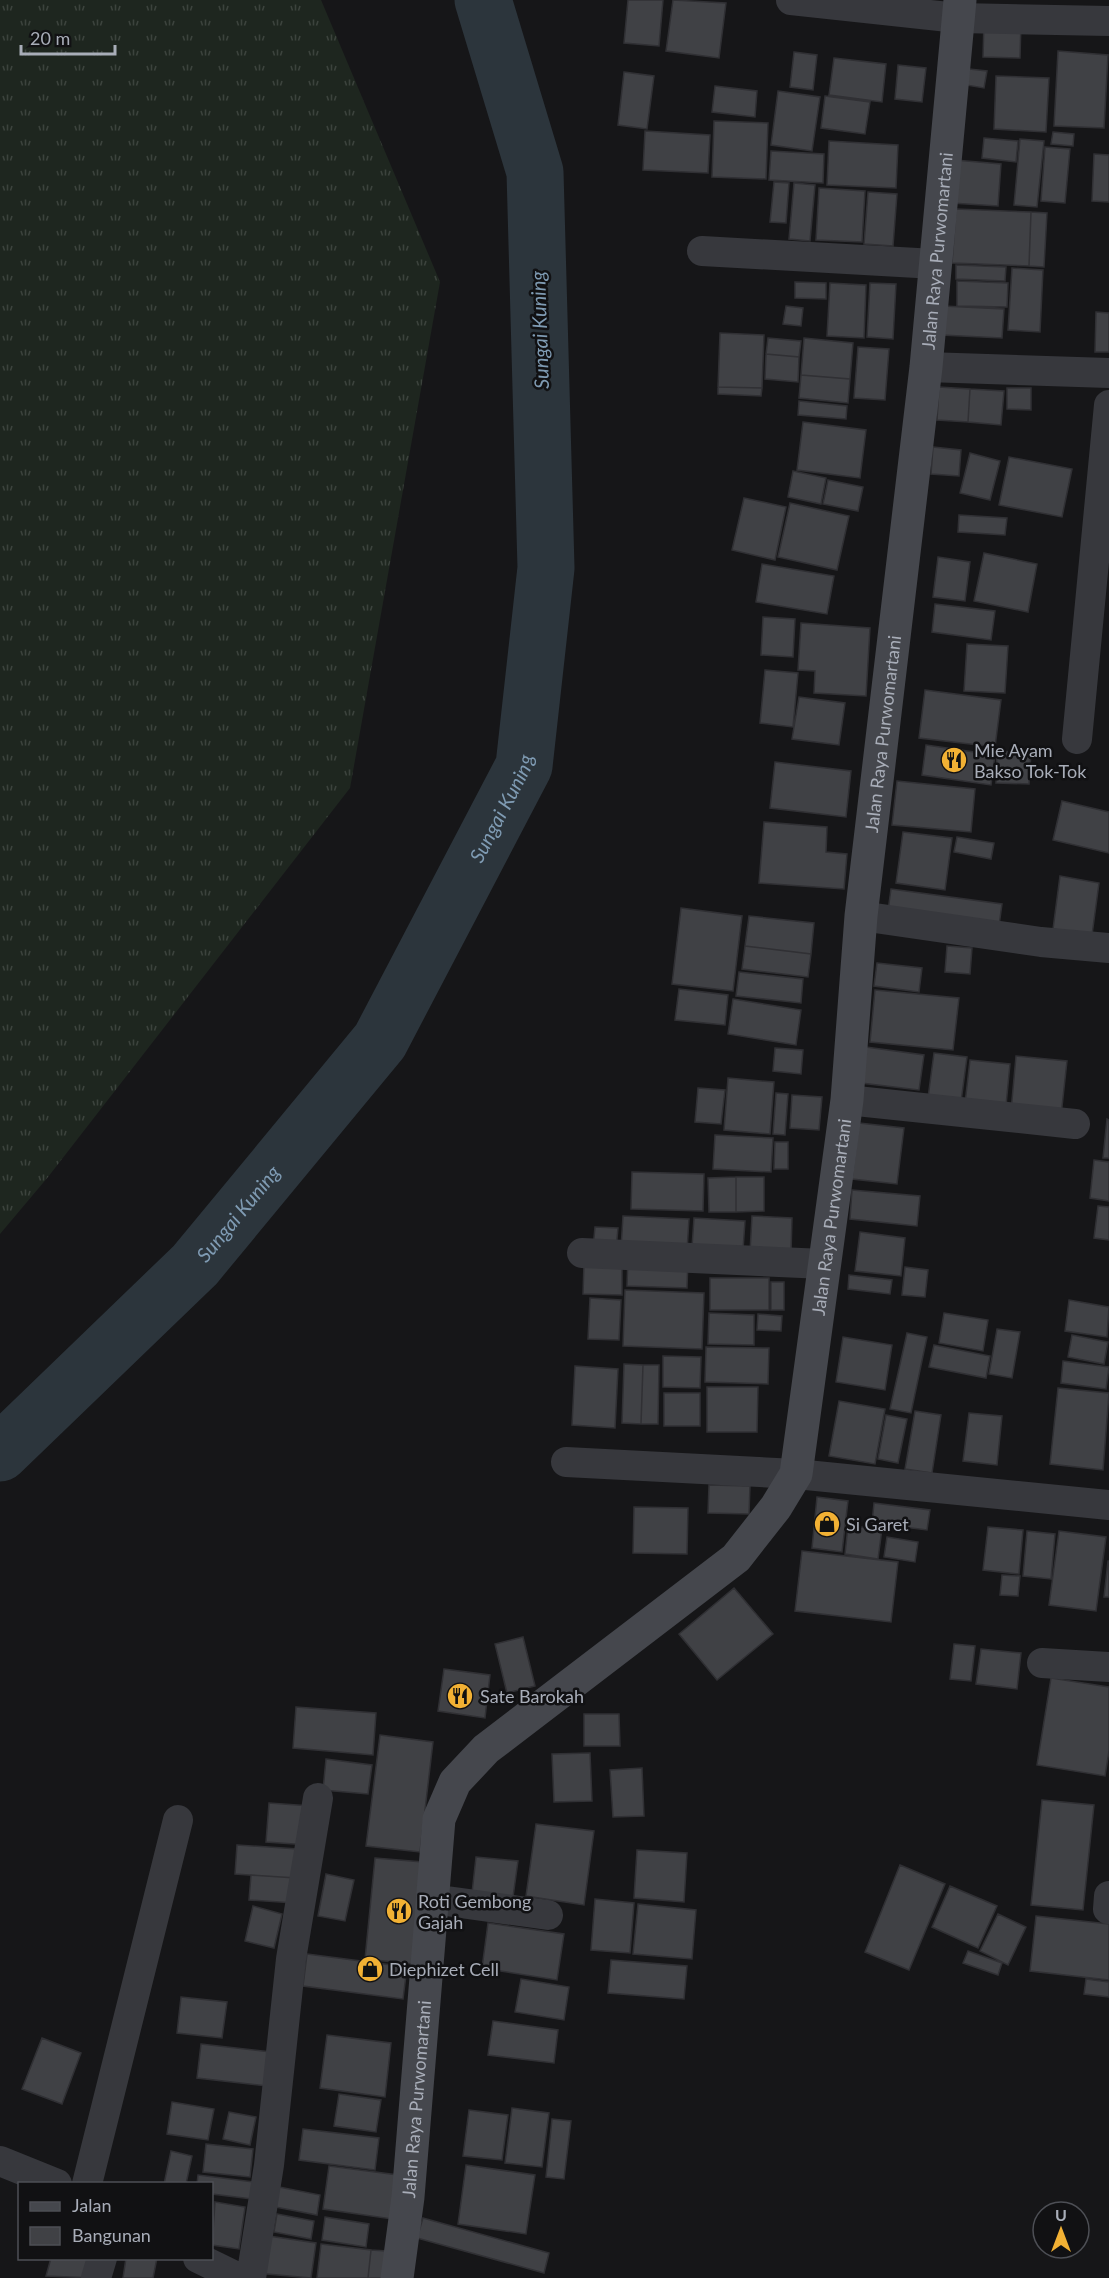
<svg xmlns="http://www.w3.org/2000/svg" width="1109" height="2278" viewBox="0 0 1109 2278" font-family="Lato,sans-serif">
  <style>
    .grass { fill: url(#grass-tufts) }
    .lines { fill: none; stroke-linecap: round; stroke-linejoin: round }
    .river { stroke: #2c353c; stroke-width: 57 }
    .building { fill: #404145; stroke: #303034; stroke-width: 1.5 }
    .street { stroke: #37383d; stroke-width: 30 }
    .secondary { stroke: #45474d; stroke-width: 33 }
    .labels { text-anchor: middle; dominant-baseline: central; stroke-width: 5; stroke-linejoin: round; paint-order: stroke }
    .street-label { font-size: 18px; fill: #a8adb8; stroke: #111113 }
    .poi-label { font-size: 18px; fill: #a8adb8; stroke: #111113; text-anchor: start }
    .water-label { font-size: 20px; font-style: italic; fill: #7f9bb3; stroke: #111113 }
  </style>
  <defs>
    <pattern id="grass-tufts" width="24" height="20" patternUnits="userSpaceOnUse" patternTransform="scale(1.5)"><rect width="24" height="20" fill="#1e261f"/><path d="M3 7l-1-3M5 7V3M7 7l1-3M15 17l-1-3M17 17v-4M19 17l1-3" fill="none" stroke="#3c433d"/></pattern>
  </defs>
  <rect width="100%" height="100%" fill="#161618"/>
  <path class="grass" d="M0 0H321L440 282 350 788 48 1177 0 1234Z"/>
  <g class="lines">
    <path class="river" id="s1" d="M0 1453 195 1265 380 1041 524 766 546 568 535 172 483 0"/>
  </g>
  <path class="building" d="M628 0H663L659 46 624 43Z
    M673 0 726 3 719 58 666 51Z
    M984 21 1021 22 1020 58 983 57Z
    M1058 51 1108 55 1104 128 1054 126Z
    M794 52 817 55 813 90 790 87Z
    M834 58 886 64 882 102 829 95Z
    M898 65 926 68 922 102 895 99Z
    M969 69 987 71 984 88 966 85Z
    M624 72 654 76 647 129 618 125Z
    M996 76 1049 78 1046 132 994 129Z
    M715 86 757 91 755 117 712 112Z
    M778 91 820 97 812 151 771 145Z
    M825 96 870 102 865 134 821 128Z
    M714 121 768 123 766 179 712 177Z
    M645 131 710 135 708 173 643 170Z
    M1053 132 1074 134 1073 146 1051 144Z
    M984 138 1018 141 1016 162 982 158Z
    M1020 139 1044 141 1037 207 1014 205Z
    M829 141 898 145 896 188 827 185Z
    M1045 147 1070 149 1065 203 1041 201Z
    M771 151 824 154 823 183 769 180Z
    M1094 154 1109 155V202L1092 201Z
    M955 160 1001 164 998 206 951 203Z
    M774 182 789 183 786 223 770 222Z
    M794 183 815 185 810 241 789 239Z
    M819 188 865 191 862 242 816 240Z
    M868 192 897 194 893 246 864 244Z
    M956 209 1031 212 1029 266 952 263Z
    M1031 212 1047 213 1044 267 1029 266Z
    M956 265 1006 267 1005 281 956 279Z
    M1012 268 1043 270 1040 332 1008 330Z
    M957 281 1008 283 1007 307 957 306Z
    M795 282 826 283V299L795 298Z
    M830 283 866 285 864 338 827 336Z
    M870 283 896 284 893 339 867 337Z
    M786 306 803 308 801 326 783 324Z
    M943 306 1004 309 1002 338 941 335Z
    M1096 312 1109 313V352H1095Z
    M720 333 764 335 762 388 718 387Z
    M768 338 801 341 799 357 766 354Z
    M804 338 853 343 850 379 801 375Z
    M858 347 889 349 885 400 854 398Z
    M766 354 799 357 798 382 765 379Z
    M801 375 850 379 848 403 799 398Z
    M718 387 762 388 761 396 718 394Z
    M939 387 970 389 968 422 937 420Z
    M1007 388H1031V410L1007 409Z
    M970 389 1004 391 1001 425 968 422Z
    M799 401 847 406 846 419 798 415Z
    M803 422 866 430 860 478 797 470Z
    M933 447 961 450 959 476 931 474Z
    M970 453 1000 461 990 500 960 493Z
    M1009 457 1072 469 1062 517 999 505Z
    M793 471 826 478 821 504 788 497Z
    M828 480 863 487 858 511 823 504Z
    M744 498 786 507 775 560 732 550Z
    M790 503 849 516 837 570 778 557Z
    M959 515 1007 518 1005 535 958 532Z
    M984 553 1037 564 1028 612 974 601Z
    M938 557 970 562 965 601 933 597Z
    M762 564 834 576 827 614 756 602Z
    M935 604 995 611 991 640 932 632Z
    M763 617 795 619 793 657 761 655Z
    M801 623 870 628 866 696 814 693 815 671 798 670Z
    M967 644 1008 646 1005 693 964 691Z
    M765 670 798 673 793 727 760 723Z
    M925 690 1001 700 995 747 919 738Z
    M799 697 845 703 839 745 792 739Z
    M926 745 995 755 991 785 922 775Z
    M997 751 1031 753 1029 784 996 783Z
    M775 762 851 771 846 817 770 808Z
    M897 781 975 789 971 832 892 825Z
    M1062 801 1109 812V853L1053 840Z
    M764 822 827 827 826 852 847 854 844 889 759 883Z
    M903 832 952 838 945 890 896 883Z
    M957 837 994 843 991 859 954 852Z
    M1060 876 1099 883 1092 935 1053 929Z
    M891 889 1002 904 998 933 887 918Z
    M681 908 742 916 733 991 672 984Z
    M749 916 814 923 811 954 745 946Z
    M745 946 811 954 808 977 742 969Z
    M947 946 972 948 970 974 945 972Z
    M877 963 922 968 919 992 874 986Z
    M739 972 803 979 801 1003 736 996Z
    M679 989 728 995 725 1025 675 1020Z
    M875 990 959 998 953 1050 870 1042Z
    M733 999 801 1010 796 1045 728 1034Z
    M866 1047 924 1055 919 1090 861 1083Z
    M775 1048 803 1050 801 1074 773 1071Z
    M934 1053 967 1057 960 1109 927 1105Z
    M1016 1056 1067 1061 1061 1116 1011 1111Z
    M970 1060 1010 1064 1005 1116 964 1112Z
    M728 1078 774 1082 770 1134 724 1130Z
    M698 1088 725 1090 721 1124 695 1122Z
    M776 1093 788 1094 785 1135 773 1134Z
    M792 1095 822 1097 819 1130 790 1128Z
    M1107 1119 1109 1120V1158H1103Z
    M859 1123 904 1128 897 1184 852 1179Z
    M715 1135 773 1138 771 1172 713 1169Z
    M775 1142H788V1169H774Z
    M1094 1160 1109 1162V1201L1090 1198Z
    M632 1172 704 1174 703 1211 631 1209Z
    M736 1177H764V1211L736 1212Z
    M736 1177V1212H709L708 1178Z
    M852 1190 920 1196 917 1226 850 1219Z
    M1098 1206 1109 1207V1240L1094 1238Z
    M623 1216 689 1219 687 1251 621 1248Z
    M752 1216 792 1218 791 1254 750 1252Z
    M694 1218 745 1221 743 1250 692 1247Z
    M595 1227 618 1228 616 1250 593 1248Z
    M860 1232 905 1238 901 1276 855 1271Z
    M628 1256 688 1259 687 1288 627 1286Z
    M584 1263 622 1264V1295L583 1294Z
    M905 1267 928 1270 925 1297 902 1295Z
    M849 1275 892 1280 890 1294 848 1289Z
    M710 1278H769V1310H710Z
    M771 1282H784V1310H771Z
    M625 1290 704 1293 702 1349 623 1346Z
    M590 1298 621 1300 619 1340 588 1339Z
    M1069 1300 1109 1307 1107 1337 1065 1331Z
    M709 1313 754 1315V1345L708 1344Z
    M944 1313 988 1320 983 1351 939 1343Z
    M758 1314 782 1316 781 1331 757 1330Z
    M997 1329 1020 1332 1012 1378 989 1374Z
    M907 1333 927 1337 911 1413 890 1409Z
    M1072 1335 1108 1342 1104 1364 1068 1357Z
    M843 1337 892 1345 885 1390 836 1382Z
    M934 1345 990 1356 986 1378 929 1367Z
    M706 1347 769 1348 768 1384 705 1382Z
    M663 1356 701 1357 700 1388 663 1387Z
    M1063 1361 1109 1367 1106 1389 1061 1383Z
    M624 1364 643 1365 641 1424 622 1423Z
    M643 1365H659L658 1424H641Z
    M575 1366 618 1369 615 1428 572 1425Z
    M707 1387H758L757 1432H707Z
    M1058 1388 1109 1393 1103 1470 1050 1464Z
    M664 1393H700V1426H664Z
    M839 1401 885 1409 875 1464 829 1456Z
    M915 1411 941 1415 932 1473 905 1469Z
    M969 1413 1002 1416 997 1465 963 1461Z
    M886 1415 907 1419 898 1463 878 1459Z
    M709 1485 750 1486 749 1514 708 1513Z
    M817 1497 848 1501 842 1552 812 1548Z
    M874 1503 930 1510 927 1530 872 1523Z
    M634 1507 688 1508 687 1554 633 1553Z
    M848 1526 882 1529 878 1559 845 1554Z
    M988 1527 1023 1530 1019 1574 983 1570Z
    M1027 1531 1055 1534 1051 1579 1023 1576Z
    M1059 1531 1106 1537 1096 1611 1049 1605Z
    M887 1537 918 1542 915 1562 884 1557Z
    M802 1551 898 1562 891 1622 795 1611Z
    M1108 1561H1109V1597H1104Z
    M1002 1575 1020 1576 1018 1596 1000 1595Z
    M734 1588 773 1634 717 1680 679 1634Z
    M523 1637 535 1686 507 1693 495 1644Z
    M954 1644 975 1646 971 1681 950 1679Z
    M981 1649 1021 1653 1017 1689 976 1684Z
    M444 1669 490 1675 485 1718 438 1711Z
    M1051 1678 1109 1687V1751L1105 1776 1037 1765Z
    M296 1707 376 1713 373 1755 293 1748Z
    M584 1714H619L620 1746H584Z
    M380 1735 433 1742 420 1852 366 1846Z
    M590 1753 592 1801 554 1802 552 1754Z
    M326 1759 372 1765 368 1794 323 1790Z
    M642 1768 644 1816 613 1817 610 1770Z
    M1042 1800 1094 1805 1083 1910 1031 1905Z
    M269 1803 311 1806 308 1845 266 1842Z
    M536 1824 594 1831 584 1905 526 1896Z
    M237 1845 298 1849 296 1878 235 1874Z
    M637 1850 687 1853 684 1902 634 1898Z
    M476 1857 518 1861 513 1897 472 1893Z
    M375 1858 423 1862 413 1964 365 1959Z
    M900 1865 945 1884 909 1970 865 1952Z
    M326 1874 354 1880 345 1921 318 1916Z
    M251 1875 296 1878 294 1903 249 1900Z
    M950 1886 997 1906 978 1948 932 1927Z
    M595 1899 634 1903 630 1953 591 1950Z
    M638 1904 696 1910 692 1959 633 1954Z
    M253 1906 282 1914 274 1948 245 1941Z
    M998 1914 1026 1927 1008 1965 980 1951Z
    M1036 1916 1109 1924V1980L1030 1971Z
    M488 1923 564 1934 557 1980 482 1968Z
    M968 1951 1002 1963 998 1975 963 1963Z
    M307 1954 407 1967 403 1999 303 1986Z
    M611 1960 687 1966 684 1999 608 1993Z
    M521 1979 569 1987 564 2020 515 2012Z
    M1086 1979 1109 1982V1997L1084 1994Z
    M181 1997 227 2002 222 2038 177 2033Z
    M493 2021 558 2030 554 2063 488 2055Z
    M327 2035 391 2043 385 2097 320 2088Z
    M42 2038 81 2053 62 2104 22 2089Z
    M201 2044 271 2052 267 2086 197 2078Z
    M339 2094 381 2100 376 2132 334 2126Z
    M172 2102 214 2109 208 2140 167 2134Z
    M512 2108 549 2113 542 2167 505 2163Z
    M469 2110 508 2115 502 2160 463 2156Z
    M229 2112 256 2117 250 2145 223 2139Z
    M552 2119 571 2121 564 2179 546 2177Z
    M303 2129 379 2138 375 2170 299 2160Z
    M206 2144 253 2149 250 2177 203 2172Z
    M171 2151 192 2156 186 2184H164Z
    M466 2165 535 2175 526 2234 458 2224Z
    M329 2166 398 2175 392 2219 323 2209Z
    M198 2175 262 2183 260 2200 212 2194V2184H197Z
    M274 2186 320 2195 317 2215 270 2206Z
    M215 2202 245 2207 239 2249 212 2245Z
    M277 2214 314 2221 311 2239 274 2232Z
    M325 2217 369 2224 366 2247 322 2240Z
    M423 2218 549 2253 544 2273 417 2238Z
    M262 2235 316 2243 311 2278 256 2273Z
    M321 2244 371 2250 368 2278H317Z
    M371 2250 387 2251 384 2278H368Z
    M51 2258H99L94 2278 46 2276Z
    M126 2258H157L153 2278H123Z"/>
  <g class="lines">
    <path class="street" d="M791 0 958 18 1109 21
      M702 251 935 264
      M926 367 1109 373
      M1077 739 1109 405
      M861 916 1041 942 1109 948
      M847 1100 1075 1124
      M582 1253 824 1264
      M566 1462 796 1474 1109 1505
      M1042 1663 1109 1667
      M432 1899 548 1915
      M1108 1909 1109 1896
      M0 2161 57 2184
      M87 2184 178 1820
      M198 2258 239 2278
      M96 2278 102 2258
      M251 2278 269 2165 291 1959 318 1798"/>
    <path class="secondary" id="s2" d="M397 2278 408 2197 439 1819 455 1782 486 1749 736 1558 776 1507 796 1474 847 1100 861 916 926 367 960 0"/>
  </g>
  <defs>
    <g id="restaurant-disc" transform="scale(1.35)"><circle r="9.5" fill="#f2b134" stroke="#111113"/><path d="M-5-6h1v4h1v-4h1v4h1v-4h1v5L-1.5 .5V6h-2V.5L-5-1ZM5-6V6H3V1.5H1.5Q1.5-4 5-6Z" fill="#111"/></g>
    <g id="shop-disc" transform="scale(1.35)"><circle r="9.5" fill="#f2b134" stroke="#111113"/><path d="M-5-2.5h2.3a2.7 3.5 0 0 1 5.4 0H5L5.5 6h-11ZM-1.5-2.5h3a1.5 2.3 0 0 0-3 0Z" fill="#111"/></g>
  </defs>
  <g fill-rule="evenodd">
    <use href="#restaurant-disc" x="954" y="760"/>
    <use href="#shop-disc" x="827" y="1524"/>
    <use href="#restaurant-disc" x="460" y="1696"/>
    <use href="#restaurant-disc" x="399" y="1911"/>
    <use href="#shop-disc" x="370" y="1969"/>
  </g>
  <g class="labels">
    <g class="street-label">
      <text stroke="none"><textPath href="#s2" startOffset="2196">Jalan Raya Purwomartani</textPath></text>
      <text stroke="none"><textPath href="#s2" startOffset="1710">Jalan Raya Purwomartani</textPath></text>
      <text stroke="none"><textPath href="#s2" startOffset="1224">Jalan Raya Purwomartani</textPath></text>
      <text stroke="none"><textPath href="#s2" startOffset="180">Jalan Raya Purwomartani</textPath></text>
    </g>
    <g class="poi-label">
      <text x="974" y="750">Mie Ayam<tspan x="974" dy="21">Bakso Tok-Tok</tspan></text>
      <text x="846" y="1524">Si Garet</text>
      <text x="480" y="1696">Sate Barokah</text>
      <text x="418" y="1901">Roti Gembong<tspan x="418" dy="21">Gajah</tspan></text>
      <text x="389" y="1969">Diephizet Cell</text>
    </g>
    <g class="water-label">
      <text transform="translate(539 330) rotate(-92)">Sungai Kuning</text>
      <text stroke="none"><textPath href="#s1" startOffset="824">Sungai Kuning</textPath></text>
      <text stroke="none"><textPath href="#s1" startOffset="338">Sungai Kuning</textPath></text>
    </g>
  </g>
  <rect x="18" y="2182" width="195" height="78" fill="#111113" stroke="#4d4f55" stroke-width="1.5"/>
  <rect x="30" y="2202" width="30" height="9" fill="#45474d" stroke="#4d4f55" stroke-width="1.5"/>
  <text x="72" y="2212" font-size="18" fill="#a8adb8">Jalan</text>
  <rect x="30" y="2227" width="30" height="18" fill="#404145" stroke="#4d4f55" stroke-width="1.5"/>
  <text x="72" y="2242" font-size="18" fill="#a8adb8">Bangunan</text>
  <g transform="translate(1061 2230)"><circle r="28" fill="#111113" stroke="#4d4f55" stroke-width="1.5"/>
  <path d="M0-4.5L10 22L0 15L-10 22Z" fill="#f2b134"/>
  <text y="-9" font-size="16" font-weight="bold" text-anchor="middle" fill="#a8adb8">U</text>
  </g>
  <path d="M21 45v9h94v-9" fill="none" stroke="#a8adb8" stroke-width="3"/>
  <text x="30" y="45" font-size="18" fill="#a8adb8" stroke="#111113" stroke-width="4.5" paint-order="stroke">20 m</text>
</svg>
